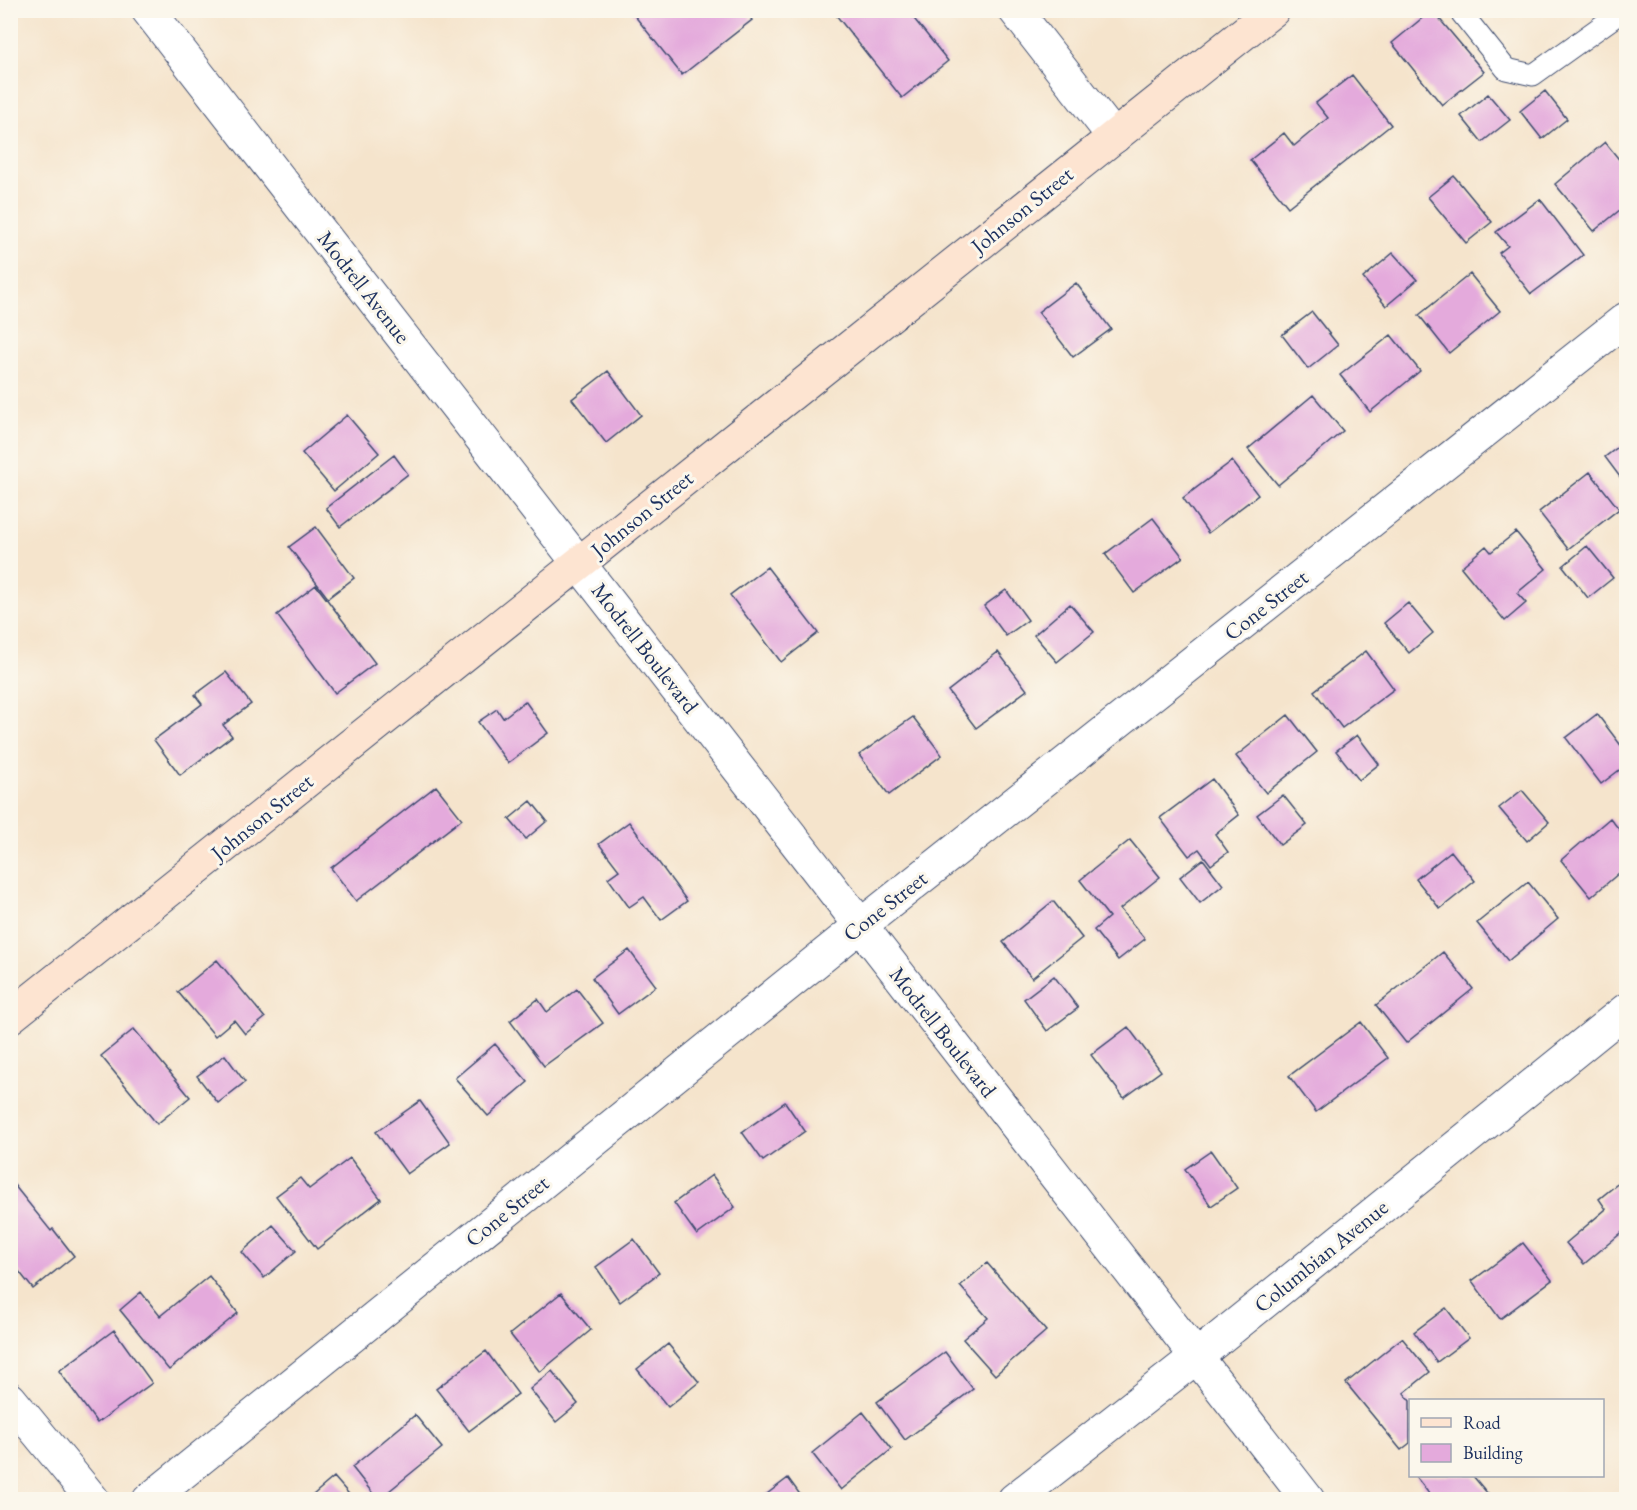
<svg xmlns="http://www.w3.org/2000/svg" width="1637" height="1510" viewBox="0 0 1637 1510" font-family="'EB Garamond',serif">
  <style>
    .building { fill: #e4aadc }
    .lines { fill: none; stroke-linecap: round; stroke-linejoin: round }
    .lane-casing { stroke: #3c4a6e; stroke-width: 23 }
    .street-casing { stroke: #3c4a6e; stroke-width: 35 }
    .secondary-casing { stroke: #3c4a6e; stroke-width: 35 }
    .lane { stroke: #fff; stroke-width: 21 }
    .street { stroke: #fff; stroke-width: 33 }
    .secondary { stroke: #fde4d1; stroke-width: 33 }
    .labels { text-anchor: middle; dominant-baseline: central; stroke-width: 6; stroke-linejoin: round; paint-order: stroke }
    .street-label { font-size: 22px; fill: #1b2f5e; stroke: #fbf7ec }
  </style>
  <rect width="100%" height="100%" fill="#fbf7ec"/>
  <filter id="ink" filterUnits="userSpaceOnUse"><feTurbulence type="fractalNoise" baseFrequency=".0167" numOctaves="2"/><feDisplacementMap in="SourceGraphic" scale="12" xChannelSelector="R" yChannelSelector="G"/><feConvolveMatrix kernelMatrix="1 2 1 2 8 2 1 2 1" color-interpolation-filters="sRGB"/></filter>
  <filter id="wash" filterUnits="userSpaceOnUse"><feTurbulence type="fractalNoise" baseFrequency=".008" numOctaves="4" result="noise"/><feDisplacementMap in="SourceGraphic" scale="24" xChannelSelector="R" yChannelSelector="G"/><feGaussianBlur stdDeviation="1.35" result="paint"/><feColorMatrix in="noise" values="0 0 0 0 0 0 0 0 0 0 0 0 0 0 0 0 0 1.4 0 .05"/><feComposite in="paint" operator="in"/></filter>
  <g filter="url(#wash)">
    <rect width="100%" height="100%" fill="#f5e4cc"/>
    <g id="blocks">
      <path class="building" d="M630 10H745L752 20 682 75Z
        M832 10H907L948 61 902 98Z
        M1432 10 1484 72 1442 105 1392 43Z
        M1352 75 1391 125 1288 207 1250 160 1284 133 1294 146 1328 118 1316 103Z
        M1545 91 1567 119 1542 139 1520 111Z
        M1488 94 1510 120 1482 142 1461 116Z
        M1605 142 1626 168V205L1594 231 1555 184Z
        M1454 176 1492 222 1466 243 1428 197Z
        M1540 199 1583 255 1531 294 1499 253 1508 246 1496 232Z
        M1393 253 1417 280 1386 306 1363 278Z
        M1470 274 1500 311 1449 353 1419 315Z
        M1076 283 1111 329 1073 357 1038 312Z
        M1312 312 1338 345 1308 369 1282 335Z
        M1391 335 1420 371 1370 412 1340 375Z
        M608 371 641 415 606 443 572 399Z
        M1313 395 1343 431 1278 485 1248 449Z
        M347 415 379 453 334 491 302 453Z
        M1626 441V485L1605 457Z
        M394 455 408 474 340 527 326 508Z
        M1232 461 1258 495 1208 533 1183 498Z
        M1590 472 1619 509 1568 549 1539 512Z
        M1153 518 1183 557 1134 593 1105 554Z
        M316 527 354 578 328 598 289 547Z
        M1516 532 1546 569 1517 593 1526 603 1505 621 1461 567 1486 546 1491 552Z
        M1587 546 1613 578 1588 598 1563 566Z
        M767 567 818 633 781 662 730 595Z
        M316 585 375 663 335 693 277 615Z
        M1006 590 1028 620 1006 636 984 606Z
        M1408 603 1433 633 1409 653 1384 623Z
        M1070 604 1094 632 1057 662 1034 635Z
        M1366 651 1394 689 1342 728 1314 691Z
        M998 652 1027 690 976 728 948 691Z
        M226 672 251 704 223 725 232 736 180 775 154 740 202 704 195 695Z
        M525 701 548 733 508 763 478 722 497 709 503 718Z
        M1597 714 1626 752V765L1601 784 1566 738Z
        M1288 715 1317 752 1266 793 1236 756Z
        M913 717 942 755 889 795 859 755Z
        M1357 735 1379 764 1359 780 1336 751Z
        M1212 779 1239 815 1215 834 1228 852 1211 865 1199 849 1189 856 1160 818Z
        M436 786 462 819 356 901 331 868Z
        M1522 790 1549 822 1527 841 1499 808Z
        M1283 795 1307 825 1280 845 1257 815Z
        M531 801 547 821 526 839 509 819Z
        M1610 818 1626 838V867L1591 897 1561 860Z
        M629 822 687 901 661 920 644 897 629 907 608 878 619 870 599 844Z
        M1130 840 1160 877 1120 909 1145 939 1118 960 1094 930 1109 917 1080 880Z
        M1451 851 1475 881 1440 909 1416 879Z
        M1203 859 1223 885 1200 903 1180 877Z
        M1528 882 1558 919 1508 961 1477 923Z
        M1053 901 1082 938 1032 978 1003 942Z
        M629 950 656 986 618 1014 592 978Z
        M1443 952 1473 989 1406 1043 1376 1005Z
        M217 960 265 1018 245 1034 234 1020 215 1036 178 992Z
        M1054 976 1078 1008 1047 1031 1024 999Z
        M577 989 603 1023 544 1066 510 1021 538 999 547 1012Z
        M1361 1022 1388 1058 1316 1112 1289 1076Z
        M1128 1027 1161 1071 1124 1098 1091 1055Z
        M134 1029 190 1097 157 1124 101 1056Z
        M495 1044 528 1082 488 1116 455 1078Z
        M225 1055 245 1082 218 1103 197 1076Z
        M420 1101 450 1143 407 1174 376 1132Z
        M785 1102 805 1131 763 1161 742 1132Z
        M1211 1151 1237 1188 1211 1206 1185 1169Z
        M350 1158 381 1199 317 1249 276 1196 300 1178 309 1189Z
        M712 1175 735 1207 697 1235 674 1203Z
        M10 1180 51 1231 53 1229 74 1256 33 1289 10 1260Z
        M1621 1181 1626 1187V1229L1584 1264 1566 1243 1606 1209 1599 1199Z
        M273 1225 296 1251 264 1278 242 1252Z
        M634 1239 659 1273 620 1302 596 1267Z
        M1523 1243 1552 1280 1500 1319 1472 1281Z
        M987 1263 1046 1331 995 1375 963 1339 988 1318 960 1286Z
        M209 1276 238 1313 169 1370 120 1310 141 1292 160 1316Z
        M561 1293 591 1330 540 1372 510 1334Z
        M1446 1308 1469 1338 1437 1362 1414 1332Z
        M114 1330 152 1383 97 1423 59 1371Z
        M1402 1338 1430 1372 1404 1393 1410 1401V1443L1401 1450 1346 1383Z
        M668 1344 699 1382 668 1407 637 1369Z
        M486 1351 518 1394 469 1431 436 1389Z
        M945 1352 973 1389 905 1440 877 1402Z
        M552 1371 578 1404 556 1422 530 1389Z
        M863 1412 892 1449 841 1490 812 1453Z
        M415 1415 442 1448 378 1500 352 1467Z
        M1417 1476H1473L1493 1500H1434L1416 1477Z
        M334 1477 354 1500H317L313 1495Z
        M788 1478 804 1500H759Z"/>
    </g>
  </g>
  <g filter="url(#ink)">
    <use href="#blocks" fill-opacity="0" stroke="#3c4a6e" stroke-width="1.5"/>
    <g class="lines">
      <g class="lane-casing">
        <path id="lane" d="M1459 10 1506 69 1533 75 1624 10"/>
      </g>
      <g class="street-casing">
        <path id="street" d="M148 10 1308 1500
          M1015 10 1114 137
          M10 1399 93 1500
          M149 1500 860 926 1626 319
          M1014 1500 1196 1357 1626 1010"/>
      </g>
      <g class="secondary-casing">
        <path id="secondary" d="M10 1017 1273 10"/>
      </g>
      <use href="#lane" class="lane"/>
      <use href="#street" class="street"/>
      <use href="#secondary" class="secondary"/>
    </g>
  </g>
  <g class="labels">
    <g class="street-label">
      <text transform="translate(1022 210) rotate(-39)">Johnson Street</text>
      <text transform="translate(364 287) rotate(52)">Modrell Avenue</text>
      <text transform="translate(642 514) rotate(-39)">Johnson Street</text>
      <text transform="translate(1266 605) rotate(-38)">Cone Street</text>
      <text transform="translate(645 648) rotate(52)">Modrell Boulevard</text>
      <text transform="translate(262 817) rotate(-39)">Johnson Street</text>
      <text transform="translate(885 906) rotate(-38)">Cone Street</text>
      <text transform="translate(943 1032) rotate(52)">Modrell Boulevard</text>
      <text transform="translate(507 1211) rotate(-39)">Cone Street</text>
      <text transform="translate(1321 1256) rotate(-39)">Columbian Avenue</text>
    </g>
  </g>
  <rect width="1637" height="1510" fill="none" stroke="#fbf7ec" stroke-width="36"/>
  <rect x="1409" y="1399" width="195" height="78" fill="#fbf7ec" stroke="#a1a7b3" stroke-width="1.5"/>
  <rect x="1421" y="1418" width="30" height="9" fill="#fde4d1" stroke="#a1a7b3" stroke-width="1.5"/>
  <text x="1463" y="1429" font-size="18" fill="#1b2f5e">Road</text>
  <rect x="1421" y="1444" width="30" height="18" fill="#e4aadc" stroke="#a1a7b3" stroke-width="1.5"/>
  <text x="1463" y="1459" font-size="18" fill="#1b2f5e">Building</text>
</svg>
